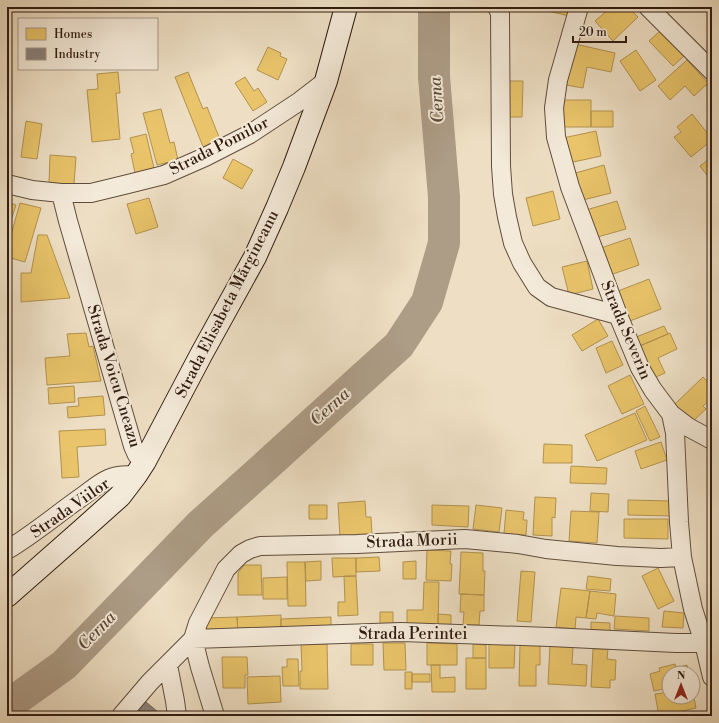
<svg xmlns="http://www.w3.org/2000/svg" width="719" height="723" viewBox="0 0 719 723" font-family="'Libre Bodoni',serif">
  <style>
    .homes { fill: #e9c46a; stroke: #b2924f }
    .industry { fill: #8a817c; stroke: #6f635c }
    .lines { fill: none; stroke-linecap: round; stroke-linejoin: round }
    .river { stroke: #ad9d87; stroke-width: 32 }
    .street-casing { stroke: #604d3d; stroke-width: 20 }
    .secondary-casing { stroke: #301c10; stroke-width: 24 }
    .street { stroke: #f4ead9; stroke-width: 18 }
    .secondary { stroke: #f4ead9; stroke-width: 22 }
    .labels { text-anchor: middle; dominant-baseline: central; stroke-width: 4; stroke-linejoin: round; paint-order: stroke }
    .street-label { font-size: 16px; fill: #301c10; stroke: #f4ead9 }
    .water-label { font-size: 17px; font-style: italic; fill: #5c493a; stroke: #f4ead9 }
  </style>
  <rect width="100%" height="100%" fill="#eedfc4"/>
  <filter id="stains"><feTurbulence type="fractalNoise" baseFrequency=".005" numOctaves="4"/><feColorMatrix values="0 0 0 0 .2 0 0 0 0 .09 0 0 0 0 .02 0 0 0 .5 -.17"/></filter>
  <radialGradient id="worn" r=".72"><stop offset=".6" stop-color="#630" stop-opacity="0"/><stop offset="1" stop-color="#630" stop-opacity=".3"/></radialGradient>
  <path class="homes" d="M544 7H571L569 16 544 10Z
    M611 7H628L638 17 613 41 595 21Z
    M661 30 684 56 673 66 649 41Z
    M575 44 615 53 611 72 587 67 583 88 566 85Z
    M268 47 281 53 280 56 287 59 278 80 257 70Z
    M636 50 656 80 640 91 620 61Z
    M687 60 708 83 694 96 685 86 670 100 658 86Z
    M118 72 120 93H116L120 139 92 142 87 90 98 89 97 74Z
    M188 72 203 109 207 107 221 142 204 149 175 77Z
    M245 77 254 91 258 88 267 102 253 111 235 83Z
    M505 81H523L522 117H503Z
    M560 100H591V127H560Z
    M161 109 170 143 174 142 178 160 157 165 143 113Z
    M591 111H613V127H591Z
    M692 114 712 139V140L691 157 674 137 681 132 677 127Z
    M7 117 11 118 9 133 7 132Z
    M26 121 42 124 37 159 21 157Z
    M596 131 601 156 569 163 563 138Z
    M146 134 154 168 135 173 131 154 134 153 130 138Z
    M50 155 76 157 74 184 49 183Z
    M712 157V182L700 166Z
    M233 159 253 170 242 189 223 178Z
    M604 165 611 193 579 201 572 174Z
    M553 191 560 219 533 226 526 198Z
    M149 198 158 227 136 234 127 204Z
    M617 201 626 229 594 238 586 210Z
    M7 202 16 205 7 233Z
    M20 203 41 208 25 262 7 257V249Z
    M38 235H47L70 298 21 302V273H31Z
    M630 238 639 265 610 275 601 248Z
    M587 261 593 289 569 295 562 267Z
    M649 279 661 309 630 321 618 291Z
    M598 319 608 336 582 351 572 335Z
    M664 326 668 334 635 348 631 339Z
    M86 333 89 347 93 346 101 381 47 385 45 358 70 356 67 334Z
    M670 333 677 349 658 358 665 373 649 380 635 348Z
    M612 341 623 365 606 373 596 348Z
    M630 375 644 404 622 414 608 386Z
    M703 377 712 386V398L703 406 706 409 692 422 675 404Z
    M74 386 75 402 49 404 48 388Z
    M103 396 105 415 68 418 67 407 79 406 78 398Z
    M645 406 660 437 650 441 636 411Z
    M635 413 647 440 597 461 585 435Z
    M712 417V427L707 422Z
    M105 429 106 445 77 447 79 477 62 478 59 431Z
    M661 442 667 460 641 469 635 451Z
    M544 444 572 445V463H543Z
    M571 466 607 468 606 484 570 483Z
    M591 493 609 494 608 512 590 511Z
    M535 497 556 498 555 518 552 517V536L533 535Z
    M628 500 671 501V516L628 515Z
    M365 501 366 517H371L372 535 340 537 338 503Z
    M309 505H327V519H309Z
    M432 505 469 506 468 527 432 525Z
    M476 505 502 508 499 532 473 529Z
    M506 510 524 512 523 520H527L526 535 504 534Z
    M571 511 599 512 597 543 569 541Z
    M624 519H668V539L624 538Z
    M427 550 451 551 450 564H452L451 581 426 580Z
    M461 552 483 553V571H485L484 595 459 594Z
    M379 557 380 571 356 572V558Z
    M332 558H356V576L333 577Z
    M321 561V580L306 581 305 562Z
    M416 561V579H403V562Z
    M287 562H305L306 606H288Z
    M244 565H261L262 595H238V573Z
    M658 568 674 601 658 609 642 576Z
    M521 571 535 572 531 622 517 621Z
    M344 576H356L358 615 338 616V602H345Z
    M588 576 611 579 610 591 586 589Z
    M287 577V599H263V578Z
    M424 582H439L438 629 407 628V610H423Z
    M561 588 590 591 586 618 576 617 575 629 556 627Z
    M590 591 616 594 614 616 597 613 596 619 586 618Z
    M461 594 484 595V611H480L479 625H463L464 612H460Z
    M664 611 684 613 683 628 662 627Z
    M380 612H393V628H380Z
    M438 614 451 615V629H438Z
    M281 615V631L238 632 237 617Z
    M615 616 649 618V631L614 629Z
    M237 617 238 632 206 633V618Z
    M331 617V629L281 631V619Z
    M591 622 610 623V633L591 632Z
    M383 643H405L406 670H384Z
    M427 643 457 644V665H427Z
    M489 643 515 644 514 668H489Z
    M301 644H327L328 689H300V671H302Z
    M351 644H373V665H351Z
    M473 644 486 645V658H473Z
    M520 644H540V665H536V686H519Z
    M550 645 573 646 572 664 587 665 586 686 548 684Z
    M593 649H608L607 659 616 660 615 680H610V688L591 687Z
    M222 657H247L248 675H245V688H223Z
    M466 658H486V689H466Z
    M287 659H298L299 686H283L282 667H287Z
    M675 664 676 668 687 665 689 673H669V688L654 691 650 674 660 671 659 668Z
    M431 665H440V678L455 677V692H432Z
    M405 672H412V689H405Z
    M412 674H430V682H412Z
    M280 676 281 702 248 704 247 677Z
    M669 692V697H693V692L696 708 659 716 655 694Z"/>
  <path class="industry" d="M146 702 158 712 155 716H134Z"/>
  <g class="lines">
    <path class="river" d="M7 706 64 665 201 524 269 463 399 345 427 302 444 243V197L434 77V7"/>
    <g class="street-casing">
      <path id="street" d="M497 7 500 13 501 166 503 194 507 217 513 243 522 263 537 287 551 297 618 315
        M579 7 558 80 554 108 556 137 570 187 618 315 640 368 653 390 671 414 675 433 679 522 682 557 693 609 704 643 712 677
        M648 7 712 71
        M7 184 32 190 61 193H91L128 184 164 175 205 157 250 134 300 101 326 81
        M61 193 68 221 133 446 137 455 145 461
        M671 414 688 427 712 440
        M7 550C34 534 57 514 83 496 90 491 98 484 106 480 115 475 125 475 136 475
        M168 665 175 701 177 716
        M121 716 150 682 193 639 198 623 226 569 241 554 250 549 260 546 357 544 465 539 518 544 546 549 617 556 661 558 682 557
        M215 716 200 667 193 639 401 632 550 637 676 643H704L712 641"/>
    </g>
    <g class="secondary-casing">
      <path id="secondary" d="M7 596 82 530 120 496 136 475 145 461 202 353 255 257 277 208 294 167 326 81 346 7"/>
    </g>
    <use href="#street" class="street"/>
    <use href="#secondary" class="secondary"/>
  </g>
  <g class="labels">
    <g class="street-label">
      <text transform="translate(219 146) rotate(-27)">Strada Pomilor</text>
      <text transform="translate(227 304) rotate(-63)">Strada Elisabeta Mărgineanu</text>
      <text transform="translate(626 330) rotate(67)">Strada Severin</text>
      <text transform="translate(114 376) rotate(73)">Strada Voicu Cneazu</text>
      <text transform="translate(70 508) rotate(-35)">Strada Viilor</text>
      <text transform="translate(412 541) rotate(-2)">Strada Morii</text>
      <text x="413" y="634">Strada Perintei</text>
    </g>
    <g class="water-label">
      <text transform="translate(437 100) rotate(-94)">Cerna</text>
      <text transform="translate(330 407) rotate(-42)">Cerna</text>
      <text transform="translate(97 631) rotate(-46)">Cerna</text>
    </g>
  </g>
  <rect width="719" height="723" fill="none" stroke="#eedfc4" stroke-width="24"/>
  <rect x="8" y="8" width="703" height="707" fill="none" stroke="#301c10" stroke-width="2"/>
  <rect x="12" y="12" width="695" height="699" fill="none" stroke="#301c10"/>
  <rect x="18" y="18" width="140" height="52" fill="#f4ead9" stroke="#a69889"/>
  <rect x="26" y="28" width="20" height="12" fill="#e9c46a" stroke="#a69889"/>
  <text x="54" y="38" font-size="12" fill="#301c10">Homes</text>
  <rect x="26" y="48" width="20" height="12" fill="#8a817c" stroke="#a69889"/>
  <text x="54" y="58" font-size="12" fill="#301c10">Industry</text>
  <g transform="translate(681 685)"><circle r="19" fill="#f4ead9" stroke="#a69889"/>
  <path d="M0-3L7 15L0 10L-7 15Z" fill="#8f2418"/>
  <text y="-6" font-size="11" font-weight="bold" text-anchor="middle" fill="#301c10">N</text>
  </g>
  <path d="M573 36v6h53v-6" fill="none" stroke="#301c10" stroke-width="2"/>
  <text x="579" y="36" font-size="12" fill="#301c10" stroke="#f4ead9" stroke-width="3" paint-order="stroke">20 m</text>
  <rect width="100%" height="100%" filter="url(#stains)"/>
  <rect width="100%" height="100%" fill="url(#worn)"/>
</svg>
